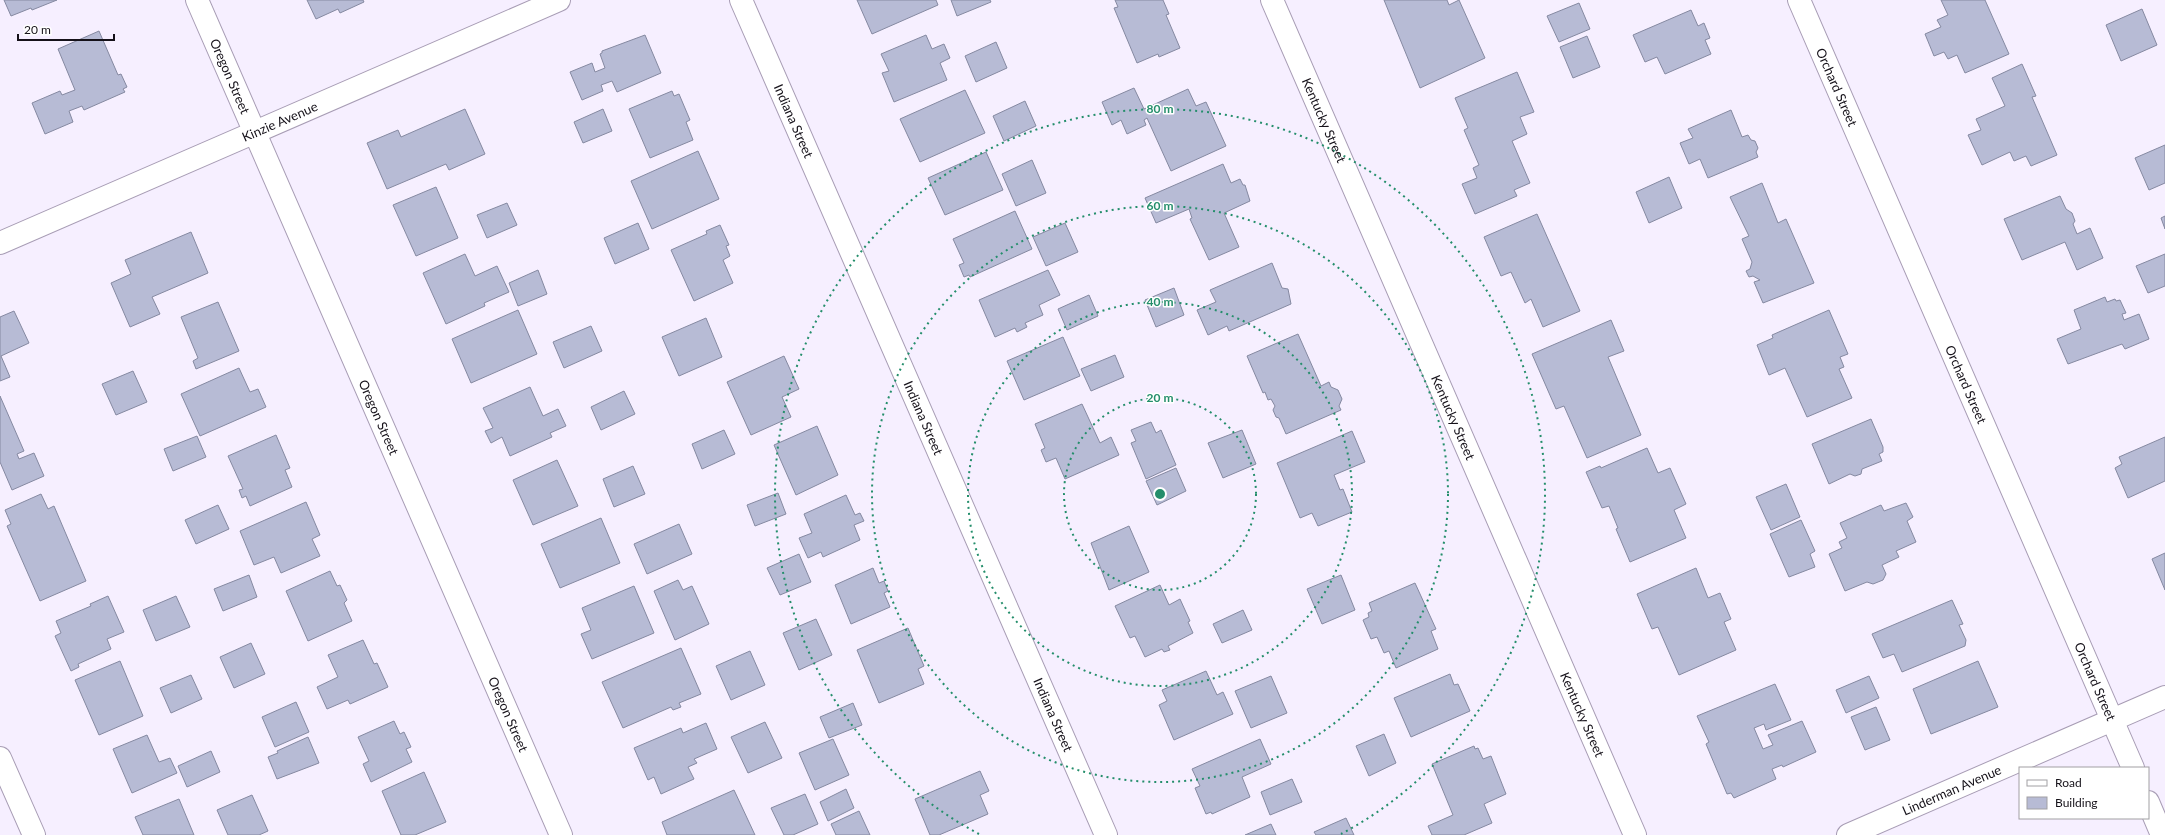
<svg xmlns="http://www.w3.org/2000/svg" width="2165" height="835" viewBox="0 0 2165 835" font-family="Lato,sans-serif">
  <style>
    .building { fill: #b7bbd5; stroke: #8589a1 }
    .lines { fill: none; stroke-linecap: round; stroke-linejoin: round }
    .minor-casing { stroke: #a89db5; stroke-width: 24 }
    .tertiary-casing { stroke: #a89db5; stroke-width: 24 }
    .minor { stroke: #fff; stroke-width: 22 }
    .tertiary { stroke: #fff; stroke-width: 22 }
    .ring { fill: none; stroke: #248e6b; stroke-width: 2; stroke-dasharray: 2 4 }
    .labels { text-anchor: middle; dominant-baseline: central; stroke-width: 3; stroke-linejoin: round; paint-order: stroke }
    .street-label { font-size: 13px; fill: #151119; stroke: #fff }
    .centre { fill: #248e6b; stroke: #fff; stroke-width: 2 }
    .ring-label { font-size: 12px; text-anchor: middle; font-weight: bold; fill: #248e6b; stroke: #fff; stroke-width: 3; stroke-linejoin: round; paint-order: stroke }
  </style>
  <rect width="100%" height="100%" fill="#f6efff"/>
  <path class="building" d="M4 0H57L32 10 31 8 11 16Z
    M307 0H363L364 2 340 13 338 9 316 19Z
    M857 0H936L938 5 872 34Z
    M951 0H990L991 2 957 16Z
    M1115 0H1163L1169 14 1166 15 1180 48 1159 57 1158 54 1137 63 1114 8 1118 7Z
    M1384 0H1447L1449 5 1459 0 1485 58 1420 88Z
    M1941 0H1985L2009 54 1965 73 1957 55 1948 59 1944 52 1934 56 1925 34 1941 27 1937 20 1948 15Z
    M1579 3 1590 29 1559 42 1547 16Z
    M2142 9 2157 45 2121 61 2106 25Z
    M1691 10 1698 26 1704 23 1710 38 1705 40 1711 54 1665 74 1657 57 1645 62 1633 35Z
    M99 31 118 75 121 74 127 87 123 89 125 92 84 110 82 106 69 111 73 122 45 134 32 103 60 91 62 95 75 90 58 49Z
    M645 35 661 73 617 92 612 81 601 85 603 91 582 100 570 72 592 63 595 72 605 68 600 54 602 53V51Z
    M926 35 932 49 944 44 950 58 940 63 947 80 894 102 882 73 889 71 881 54Z
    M1587 36 1600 67 1573 78 1560 47Z
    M996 42 1007 68 976 82 965 56Z
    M2022 64 2036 96 2032 97 2057 155 2031 166 2026 156 2014 161 2010 152 1982 165 1968 135 1981 130 1976 119 2005 106 1992 78Z
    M1517 72 1534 112 1520 117 1527 134 1512 141 1530 183 1514 190 1517 196 1475 214 1462 184 1477 178 1473 168 1479 165 1464 130 1468 128 1455 98Z
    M1134 88 1144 109 1188 89 1196 106 1206 102 1226 146 1171 171 1147 118 1144 120 1146 125 1127 134 1121 120 1112 125 1102 102Z
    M965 90 985 133 920 162 900 119Z
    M672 91 674 96 679 94 690 120 686 122 693 140 650 158 629 109Z
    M1025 101 1036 126 1004 141 993 116Z
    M465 109 485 154 449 170 446 164 387 189 367 143 398 130 401 137Z
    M603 109 612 131 583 143 574 122Z
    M1731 110 1742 137 1748 135 1751 140 1755 141 1758 148 1756 152 1758 157 1708 178 1700 159 1689 164 1680 143 1693 138 1688 129Z
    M2165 145V183L2149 190 2135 158Z
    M698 151 719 199 652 229 631 181Z
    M986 152 1003 190 945 215 928 178Z
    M1032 160 1046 193 1016 206 1002 174Z
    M1223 164 1231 183 1240 179 1243 185H1245L1250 201 1224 213 1239 247 1209 260 1190 219 1192 218 1189 209 1156 223 1145 198Z
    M1669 177 1682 208 1649 223 1636 192Z
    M1762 183 1778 223 1786 219 1814 283 1763 303 1754 282 1760 280 1753 276 1749 277 1746 271 1750 269 1752 262 1742 239 1749 236 1730 197Z
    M436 187 458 238 416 256 393 205Z
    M2060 196 2066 209 2072 213 2075 221 2073 224 2077 234 2090 228 2103 258 2077 270 2065 242 2022 260 2004 219Z
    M507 203 517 225 487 238 477 215Z
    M1015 211 1032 249 970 277 969 275 964 277 959 265 964 263 953 239Z
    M1537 214 1580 311 1543 327 1531 299 1525 303 1511 272 1501 276 1484 237Z
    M2165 216V229L2161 218Z
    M638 223 649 249 615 264 604 238Z
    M1065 223 1078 252 1046 266 1033 237Z
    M720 225 729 245 726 246 730 256 723 260 733 283 694 301 671 250 707 234 706 231Z
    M191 232 208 273 152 297 160 314 130 327 111 283 131 274 125 260Z
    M465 254 475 276 497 266 509 292 484 303 485 306 446 324 423 273Z
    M2165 254V286L2148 293 2136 266Z
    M1272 263 1282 288 1288 289 1291 304 1229 331 1227 326 1208 335 1197 310 1216 302 1210 290Z
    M538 270 547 294 518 306 509 283Z
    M1048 270 1060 295 1039 305 1043 315 1025 323 1027 327 1017 332 1015 328 995 337 979 300Z
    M1174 288 1184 315 1156 327 1145 300Z
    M1089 295 1098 316 1067 330 1058 309Z
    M2105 297 2107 302 2115 299 2116 301 2120 300 2126 313 2122 314 2124 320 2139 314 2149 339 2125 349 2122 344 2068 364 2057 339 2081 329 2074 310Z
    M218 302 239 351 196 369 193 361 198 358 181 317Z
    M518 310 537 354 471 383 452 339Z
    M1829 310 1848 354 1840 357 1844 367 1839 369 1852 398 1807 417 1785 368 1769 375 1757 345 1773 338 1772 335Z
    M14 311 29 343 1 356 10 377 0 381V317Z
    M706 318 722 357 679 376 662 337Z
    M1611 320 1624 351 1608 357 1641 435 1587 458 1564 406 1556 409 1532 354Z
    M591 326 602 351 564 368 553 342Z
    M1298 334 1321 386 1329 382 1331 387 1338 390 1342 399 1339 406 1341 410 1286 434 1279 418 1276 417 1273 410 1275 406 1271 399 1268 400 1265 392 1263 393 1247 356Z
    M1063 337 1080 376 1024 400 1007 361Z
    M1115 355 1124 377 1091 391 1081 369Z
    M784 356 799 389 782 397 791 417 751 435 727 382Z
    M239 368 250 392 258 389 266 407 200 436 181 394Z
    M133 371 147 402 116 415 102 384Z
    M530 387 543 416 558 409 566 426 550 433 552 437 510 456 502 437 491 443 485 431 493 428 483 408Z
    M624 391 635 414 601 430 591 407Z
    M0 396 24 451 17 454 19 459 34 453 44 476 12 490 0 462Z
    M1082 404 1100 443 1111 437 1119 455 1065 479 1056 458 1046 462 1041 450 1045 448 1035 424Z
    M1871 419 1883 447V452L1879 454 1882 461 1862 469 1861 474 1855 476 1850 474 1829 484 1812 444Z
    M1151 422 1156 433 1161 430 1176 465 1146 479 1131 443 1136 441 1131 430Z
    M817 426 838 475 796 495 774 445Z
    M724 430 735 454 702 469 692 444Z
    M1242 430 1256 464 1223 478 1208 443Z
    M1352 431 1365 462 1334 475 1340 490 1343 489 1352 512 1318 526 1312 513 1300 518 1277 463Z
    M276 435 290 468 285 470 292 487 250 506 246 496 242 498 239 490 243 489 228 456Z
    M197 436 206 457 173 471 164 449Z
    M2165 437V481L2128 498 2115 468 2122 464 2119 457Z
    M1647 448 1658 473 1670 468 1686 504 1674 510 1686 538 1630 562 1616 529 1618 528 1609 506 1602 508 1586 472 1600 466 1601 468Z
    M557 460 578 506 533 525 513 480Z
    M633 466 645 494 614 507 603 479Z
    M1176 468 1186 491 1157 505 1146 481Z
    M1786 484 1800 517 1771 530 1756 497Z
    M778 493 786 514 755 526 747 505Z
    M41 494 48 509 54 506 86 581 40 601 7 526 11 524 5 510Z
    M846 495 855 515 860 513 864 521 854 525 860 540 823 557 821 552 808 558 799 538 812 533 804 514Z
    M306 502 320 535 312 539 320 556 281 573 274 557 254 565 240 531Z
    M1906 503 1913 517 1907 521 1916 542 1896 551 1899 557 1882 565 1886 574 1883 580 1873 584 1867 582 1845 591 1829 554 1842 548 1839 542 1847 538 1840 523 1881 505 1884 511Z
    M218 505 229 529 196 544 185 520Z
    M601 518 620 563 560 588 541 544Z
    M1801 520 1815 551 1810 554 1815 567 1789 577 1770 534Z
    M679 524 692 554 647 574 634 544Z
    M1129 526 1149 572 1109 590 1091 543Z
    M2165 553V590L2152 559Z
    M799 554 811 582 780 595 767 568Z
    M873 568 879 583 884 581 888 591 884 593 890 607 851 624 835 585Z
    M1696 568 1708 598 1720 593 1731 619 1724 622 1736 650 1679 675 1658 627 1652 629 1637 594Z
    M330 571 337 586 340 585 347 600 344 603 352 621 308 641 286 591Z
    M249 575 257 597 223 611 214 589Z
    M1341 575 1355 610 1322 624 1307 589Z
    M678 580 683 590 692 586 709 624 675 640 654 591Z
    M1415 583 1436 629 1431 631 1438 649 1396 668 1389 651 1384 653 1377 637 1371 639 1363 620 1369 617 1368 613 1372 611 1369 603Z
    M1160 585 1169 605 1180 599 1190 621 1188 622 1193 633 1168 646 1170 650 1164 652 1162 649 1145 657 1135 636 1130 638 1115 606Z
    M634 586 654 633 592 659 581 634 591 630 582 608Z
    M108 596 124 632 107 639 111 649 78 664 79 667 71 671 55 636 61 633 56 621 91 606 90 604Z
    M176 596 190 627 156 641 143 610Z
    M1952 600 1963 624 1959 625 1966 640 1965 646 1902 672 1894 654 1883 658 1872 634Z
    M1243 610 1252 630 1222 643 1213 624Z
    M816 619 832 655 799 670 783 633Z
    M908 628 924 666 918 669 924 684 879 703 857 650Z
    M363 640 374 664 377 663 388 687 350 704 348 700 327 709 317 687 338 677 328 655Z
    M251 643 265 674 234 688 220 657Z
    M681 648 701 694 679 703 681 707 673 710 671 707 623 728 602 682Z
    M750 651 765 685 731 700 716 666Z
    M120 661 143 716 99 735 75 680Z
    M1978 661 1998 707 1931 734 1913 689Z
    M1206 671 1217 695 1223 692 1233 714 1174 740 1159 705 1167 701 1162 690Z
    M1450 674 1454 685 1458 684 1470 711 1411 737 1394 698Z
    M191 675 202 699 171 713 160 688Z
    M1271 676 1287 713 1251 728 1235 691Z
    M1869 676 1879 698 1846 713 1836 690Z
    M1775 684 1791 720 1766 730 1764 724 1754 728 1763 749 1773 745 1768 735 1802 721 1816 752 1783 767 1782 765 1772 769 1776 779 1734 798 1731 793 1727 794 1706 744 1709 742 1697 716Z
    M296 702 309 732 275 747 262 717Z
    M853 703 862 725 829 738 820 717Z
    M1876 707 1890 740 1865 750 1851 717Z
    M394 721 400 734 404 732 411 747 406 749 412 762 371 782 363 764 369 761 358 737Z
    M765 722 782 758 748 773 731 737Z
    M706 723 717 749 694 759 697 763 688 767 694 779 661 794 654 777 648 780 634 748 681 728 683 733Z
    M1384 734 1396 763 1369 776 1356 746Z
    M147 735 159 762 170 758 177 773 132 793 113 749Z
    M308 737 319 763 277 779 268 757 278 753 277 751Z
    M833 739 849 775 815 790 799 753Z
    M1260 739 1271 764 1242 777 1250 797 1212 814 1211 812 1206 814 1195 788 1200 786 1192 769Z
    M1474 746 1475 749 1478 748 1483 759 1491 756 1506 794 1484 804 1492 823 1464 835H1432L1428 826 1453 815 1432 764Z
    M211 751 220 772 187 787 178 766Z
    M980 771 989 791 980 795 988 814 939 835H930L915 799Z
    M424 772 446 822 415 835H401L382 791Z
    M1292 779 1302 802 1270 815 1261 792Z
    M846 789 854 808 828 821 820 802Z
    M734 790 755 835H667L662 822Z
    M805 794 818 824 793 835H784L771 808Z
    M252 795 268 831 259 835H228L217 810Z
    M179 799 194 835H143L135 817Z
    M859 811 870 835H836L831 824Z
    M1346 818 1354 835H1316L1314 832Z
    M1271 824 1276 835H1245Z"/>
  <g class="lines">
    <g class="minor-casing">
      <g id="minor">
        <path id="s1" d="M197 0 561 835"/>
        <path id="s2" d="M741 0 1106 835"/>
        <path id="s3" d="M1272 0 1635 835"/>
        <path id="s4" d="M1799 0 2133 768"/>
        <path d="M0 758 34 835"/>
        <path d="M2148 802 2162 835"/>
        <path id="s5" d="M1848 835 2165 697"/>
      </g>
    </g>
    <g class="tertiary-casing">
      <g id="tertiary">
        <path id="s6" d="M0 243 559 0"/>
      </g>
    </g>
    <use href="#minor" class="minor"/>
    <use href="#tertiary" class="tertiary"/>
  </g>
  <g class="ring">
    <circle cx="1160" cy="494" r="96"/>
    <circle cx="1160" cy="494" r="192"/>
    <circle cx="1160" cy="494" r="288"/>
    <path d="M979 834A385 385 0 1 1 1341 834"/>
  </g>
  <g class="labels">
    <g class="street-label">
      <text stroke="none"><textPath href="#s1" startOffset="83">Oregon Street</textPath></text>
      <text stroke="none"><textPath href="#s4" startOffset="95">Orchard Street</textPath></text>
      <text stroke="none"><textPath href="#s3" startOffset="131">Kentucky Street</textPath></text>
      <text stroke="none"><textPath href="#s6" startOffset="305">Kinzie Avenue</textPath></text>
      <text stroke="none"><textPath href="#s2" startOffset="132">Indiana Street</textPath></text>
      <text stroke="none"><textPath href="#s4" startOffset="419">Orchard Street</textPath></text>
      <text stroke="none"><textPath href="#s1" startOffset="455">Oregon Street</textPath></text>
      <text stroke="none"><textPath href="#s2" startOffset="456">Indiana Street</textPath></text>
      <text stroke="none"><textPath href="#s3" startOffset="455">Kentucky Street</textPath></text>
      <text stroke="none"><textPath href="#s4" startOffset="743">Orchard Street</textPath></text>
      <text stroke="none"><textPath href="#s1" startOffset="779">Oregon Street</textPath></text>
      <text stroke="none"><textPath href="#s2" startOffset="780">Indiana Street</textPath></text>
      <text stroke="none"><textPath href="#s3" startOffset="779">Kentucky Street</textPath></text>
      <text stroke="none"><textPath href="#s5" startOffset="113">Linderman Avenue</textPath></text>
    </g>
  </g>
  <circle cx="1160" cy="494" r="6" class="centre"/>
  <g class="ring-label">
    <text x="1160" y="113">80 m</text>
    <text x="1160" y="210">60 m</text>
    <text x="1160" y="306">40 m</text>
    <text x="1160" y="402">20 m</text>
  </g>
  <rect x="2019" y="767" width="130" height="52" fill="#ffffff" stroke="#a1a0a3"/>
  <rect x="2027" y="780" width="20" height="6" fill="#ffffff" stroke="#a1a0a3"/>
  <text x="2055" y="787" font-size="12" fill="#151119">Road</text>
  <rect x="2027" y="797" width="20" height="12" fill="#b7bbd5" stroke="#a1a0a3"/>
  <text x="2055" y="807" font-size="12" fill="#151119">Building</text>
  <path d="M18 34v6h96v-6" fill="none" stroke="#151119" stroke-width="2"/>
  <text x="24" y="34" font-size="12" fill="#151119" stroke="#ffffff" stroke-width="3" paint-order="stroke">20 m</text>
</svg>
